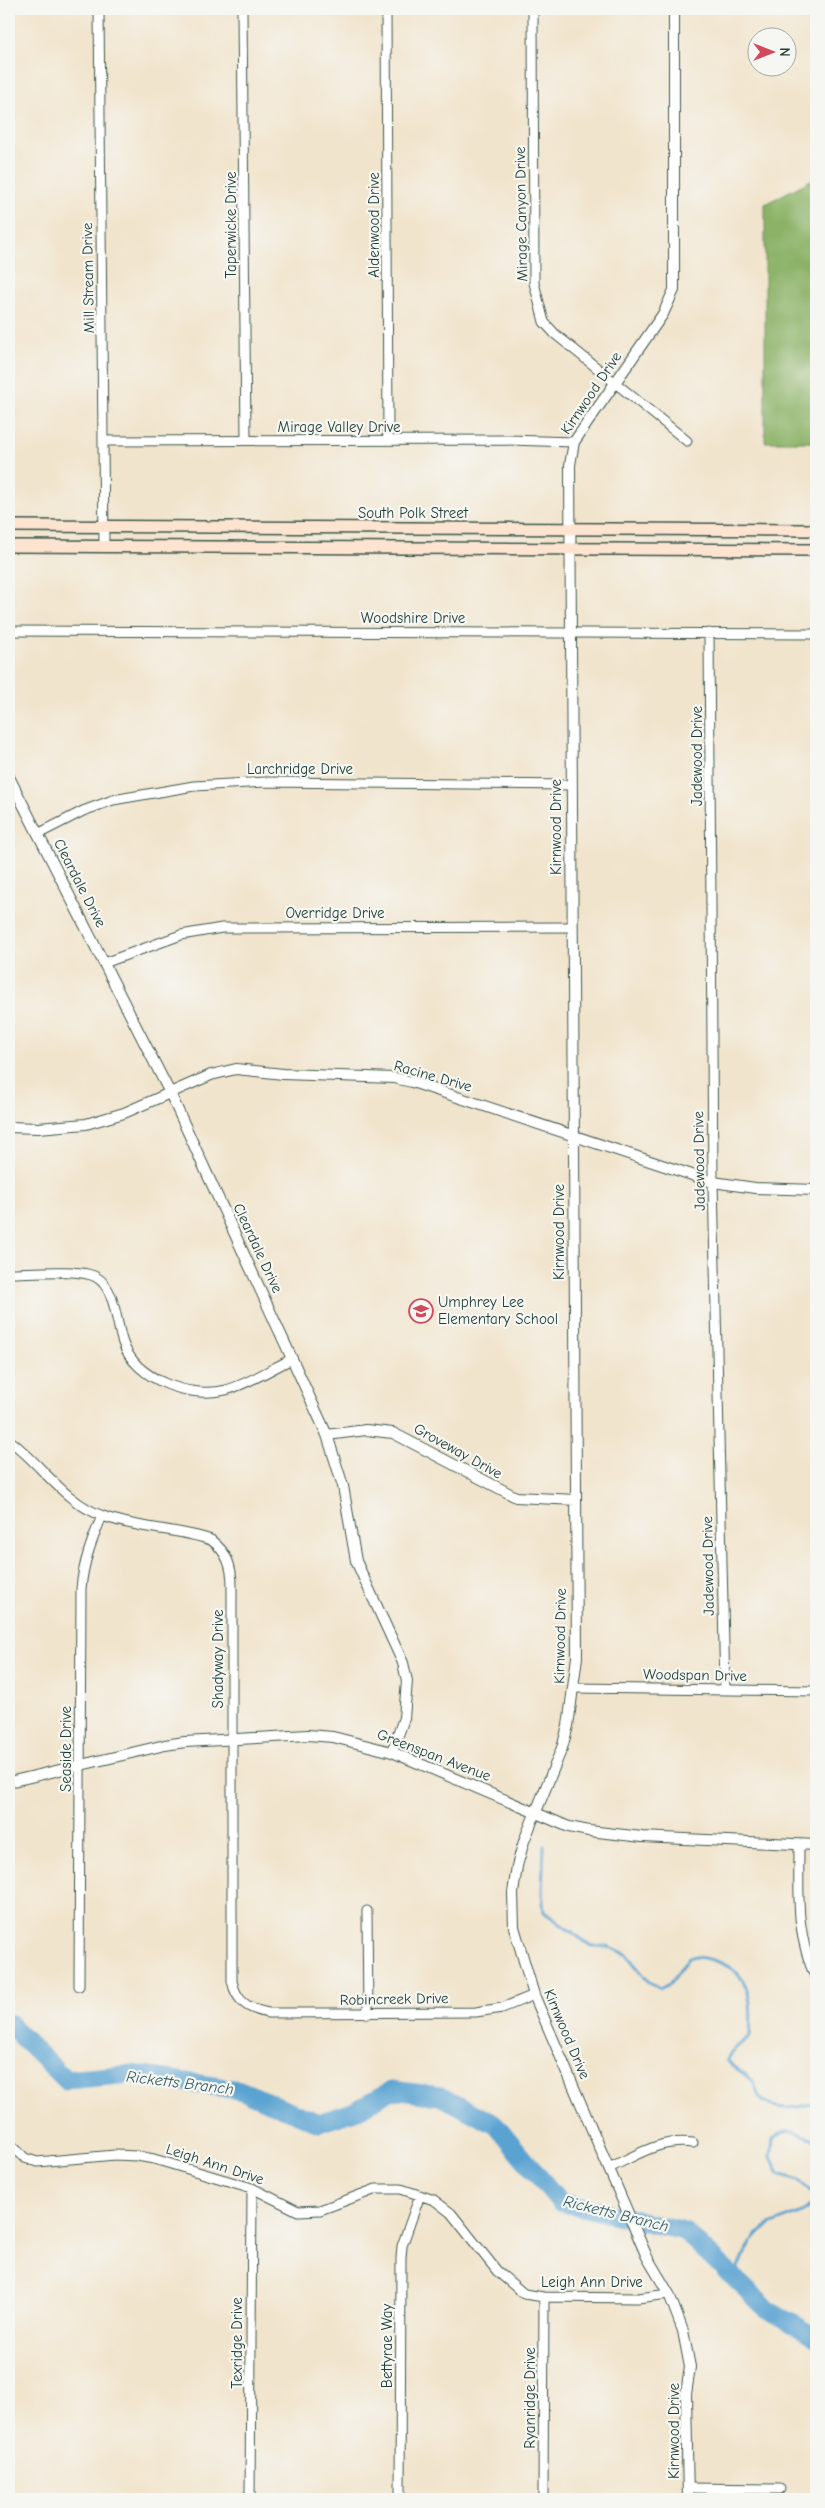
<svg xmlns="http://www.w3.org/2000/svg" width="825" height="2508" viewBox="0 0 825 2508" font-family="'Comic Neue',sans-serif">
  <style>
    .forest { fill: #8cb267; stroke: #56784e }
    .lines { fill: none; stroke-linecap: round; stroke-linejoin: round }
    .stream { stroke: #5aa3d1; stroke-width: 3 }
    .river { stroke: #5aa3d1; stroke-width: 19 }
    .minor-casing { stroke: #3e564b; stroke-width: 11 }
    .tertiary-casing { stroke: #3e564b; stroke-width: 12 }
    .secondary-casing { stroke: #3e564b; stroke-width: 14 }
    .minor { stroke: #fff; stroke-width: 9 }
    .tertiary { stroke: #fff; stroke-width: 10 }
    .secondary { stroke: #fde4d0; stroke-width: 11 }
    .labels { text-anchor: middle; dominant-baseline: central; stroke-width: 4.5; stroke-linejoin: round; paint-order: stroke }
    .street-label { font-size: 15px; fill: #1f3d34; stroke: #f6f6f2 }
    .poi-label { font-size: 15px; fill: #1f3d34; stroke: #f6f6f2; text-anchor: start }
    .water-label { font-size: 16px; font-style: italic; fill: #315c63; stroke: #f6f6f2 }
  </style>
  <rect width="100%" height="100%" fill="#f6f6f2"/>
  <filter id="ink" filterUnits="userSpaceOnUse"><feTurbulence type="fractalNoise" baseFrequency=".02" numOctaves="2"/><feDisplacementMap in="SourceGraphic" scale="10" xChannelSelector="R" yChannelSelector="G"/><feConvolveMatrix kernelMatrix="1 2 1 2 8 2 1 2 1" color-interpolation-filters="sRGB"/></filter>
  <filter id="wash" filterUnits="userSpaceOnUse"><feTurbulence type="fractalNoise" baseFrequency=".0096" numOctaves="4" result="noise"/><feDisplacementMap in="SourceGraphic" scale="20" xChannelSelector="R" yChannelSelector="G"/><feGaussianBlur stdDeviation="1.12" result="paint"/><feColorMatrix in="noise" values="0 0 0 0 0 0 0 0 0 0 0 0 0 0 0 0 0 1.4 0 .05"/><feComposite in="paint" operator="in"/></filter>
  <g filter="url(#wash)">
    <rect width="100%" height="100%" fill="#f1e4cc"/>
    <path class="forest" d="M816 152V442H765V204L815 178Z"/>
    <g class="lines">
      <path class="stream" d="M544 1846 542 1891 544 1912 591 1946H607L626 1954 649 1982 661 1988 670 1984 689 1957C697 1956 704 1958 712 1960 752 1971 752 2000 750 2036L731 2052 727 2060C734 2069 744 2072 752 2080 756 2084 756 2093 760 2098 772 2113 800 2108 816 2102
        M816 2140C795 2137 793 2123 773 2139L771 2157 779 2174 798 2180 816 2196
        M733 2276C741 2263 747 2246 757 2235 773 2216 805 2220 816 2198"/>
      <path class="river" d="M9 2024 66 2080 131 2074 240 2090 319 2123 355 2111 392 2090 440 2096 496 2125 560 2202 684 2231 766 2308 816 2337"/>
    </g>
  </g>
  <g filter="url(#ink)">
    <g class="lines">
      <g class="minor-casing">
        <path id="minor" d="M99 9 104 547
          M242 9 246 440
          M386 9 388 440
          M533 9 534 283 544 322 555 334 687 441
          M104 441 508 440 574 442
          M9 631 816 634
          M709 633 713 1182 725 1689
          M38 834 83 811 113 800 194 786 265 782 571 785
          M104 963 181 935 222 928 572 927
          M9 1273C29 1273 80 1268 96 1277 116 1288 116 1324 123 1343 136 1380 190 1399 226 1390 248 1384 271 1369 292 1359
          M9 1440C42 1464 63 1502 103 1516 137 1529 176 1528 211 1540 227 1552 232 1566 232 1586V1981C236 2002 249 2009 268 2013L476 2012 502 2008 534 1995
          M574 1688 816 1691
          M799 1845C799 1896 795 1932 816 1979
          M367 1911 368 2014
          M79 1986 81 1589C83 1563 92 1540 102 1516
          M9 2143 25 2158 37 2162 115 2155 137 2156 154 2159 252 2188 298 2211 320 2210 376 2189H401L434 2200 451 2213 497 2271 524 2294 544 2297 638 2298 669 2294
          M609 2168C639 2154 659 2139 693 2143
          M689 2488 780 2489
          M250 2499 252 2188
          M400 2499 401 2258 402 2246 420 2195
          M543 2499 544 2297"/>
      </g>
      <g class="tertiary-casing">
        <path id="tertiary" d="M674 9V290L663 314 574 442 570 465 577 1657 568 1726 562 1748 524 1841 517 1866 513 1893 514 1927 534 1995 647 2257 669 2294 683 2331 690 2367 686 2394 688 2499
          M9 777 170 1093 327 1435 343 1486 356 1561 403 1663 407 1681 404 1718 392 1752
          M9 1127 38 1128 86 1124 124 1113 211 1075 236 1069 283 1074 394 1078 412 1082 713 1182 755 1188 816 1190
          M327 1435 366 1430 393 1433 516 1497 576 1500
          M9 1782 165 1745 185 1742 308 1735 333 1737 392 1752 569 1827 589 1831 642 1837 816 1845"/>
      </g>
      <g class="secondary-casing">
        <path id="secondary" d="M9 526 816 530
          M9 546 816 550"/>
      </g>
      <use href="#minor" class="minor"/>
      <use href="#tertiary" class="tertiary"/>
      <use href="#secondary" class="secondary"/>
    </g>
  </g>
  <defs>
    <g id="school-ring" transform="scale(1.25)"><circle r="9.5" fill="#f6f6f2" stroke="#d1495b" stroke-width="1.5"/><path d="M0-5L7-2L0 1L-7-2ZM-4 1L0 2.5L4 1V4Q0 6-4 4Z" fill="#d1495b"/></g>
  </defs>
  <g fill-rule="evenodd">
    <use href="#school-ring" x="421" y="1311"/>
  </g>
  <g class="labels">
    <g class="street-label">
      <text transform="translate(521 214) rotate(-91)">Mirage Canyon Drive</text>
      <text transform="translate(231 225) rotate(-90)">Taperwicke Drive</text>
      <text transform="translate(374 225) rotate(-90)">Aldenwood Drive</text>
      <text transform="translate(88 278) rotate(-91)">Mill Stream Drive</text>
      <text transform="translate(591 393) rotate(-56)">Kirnwood Drive</text>
      <text x="339" y="427">Mirage Valley Drive</text>
      <text x="413" y="513">South Polk Street</text>
      <text x="413" y="618">Woodshire Drive</text>
      <text transform="translate(697 756) rotate(-90)">Jadewood Drive</text>
      <text x="300" y="769">Larchridge Drive</text>
      <text transform="translate(556 827) rotate(-90)">Kirnwood Drive</text>
      <text transform="translate(80 883) rotate(63)">Cleardale Drive</text>
      <text x="335" y="913">Overridge Drive</text>
      <text transform="translate(433 1076) rotate(16)">Racine Drive</text>
      <text transform="translate(699 1161) rotate(-91)">Jadewood Drive</text>
      <text transform="translate(559 1232) rotate(-90)">Kirnwood Drive</text>
      <text transform="translate(258 1248) rotate(65)">Cleardale Drive</text>
      <text transform="translate(458 1451) rotate(29)">Groveway Drive</text>
      <text transform="translate(708 1566) rotate(-91)">Jadewood Drive</text>
      <text transform="translate(560 1636) rotate(-89)">Kirnwood Drive</text>
      <text transform="translate(218 1659) rotate(-90)">Shadyway Drive</text>
      <text transform="translate(695 1675) rotate(1)">Woodspan Drive</text>
      <text transform="translate(66 1749) rotate(-90)">Seaside Drive</text>
      <text transform="translate(434 1755) rotate(21)">Greenspan Avenue</text>
      <text transform="translate(394 1999) rotate(-1)">Robincreek Drive</text>
      <text transform="translate(567 2034) rotate(67)">Kirnwood Drive</text>
      <text transform="translate(215 2164) rotate(18)">Leigh Ann Drive</text>
      <text x="592" y="2282">Leigh Ann Drive</text>
      <text transform="translate(237 2343) rotate(-90)">Texridge Drive</text>
      <text transform="translate(387 2346) rotate(-90)">Bettyrae Way</text>
      <text transform="translate(530 2398) rotate(-90)">Ryanridge Drive</text>
      <text transform="translate(674 2431) rotate(-90)">Kirnwood Drive</text>
    </g>
    <g class="poi-label">
      <text x="438" y="1302">Umphrey Lee<tspan x="438" dy="17">Elementary School</tspan></text>
    </g>
    <g class="water-label">
      <text transform="translate(180 2083) rotate(7)">Ricketts Branch</text>
      <text transform="translate(616 2214) rotate(14)">Ricketts Branch</text>
    </g>
  </g>
  <rect width="825" height="2508" fill="none" stroke="#f6f6f2" stroke-width="30"/>
  <g transform="translate(772 52) rotate(90)"><circle r="24" fill="#f6f6f2" stroke="#a0aca6"/>
  <path d="M0-4L9 19L0 12L-9 19Z" fill="#d1495b"/>
  <text y="-8" font-size="14" font-weight="bold" text-anchor="middle" fill="#1f3d34">N</text>
  </g>
</svg>
